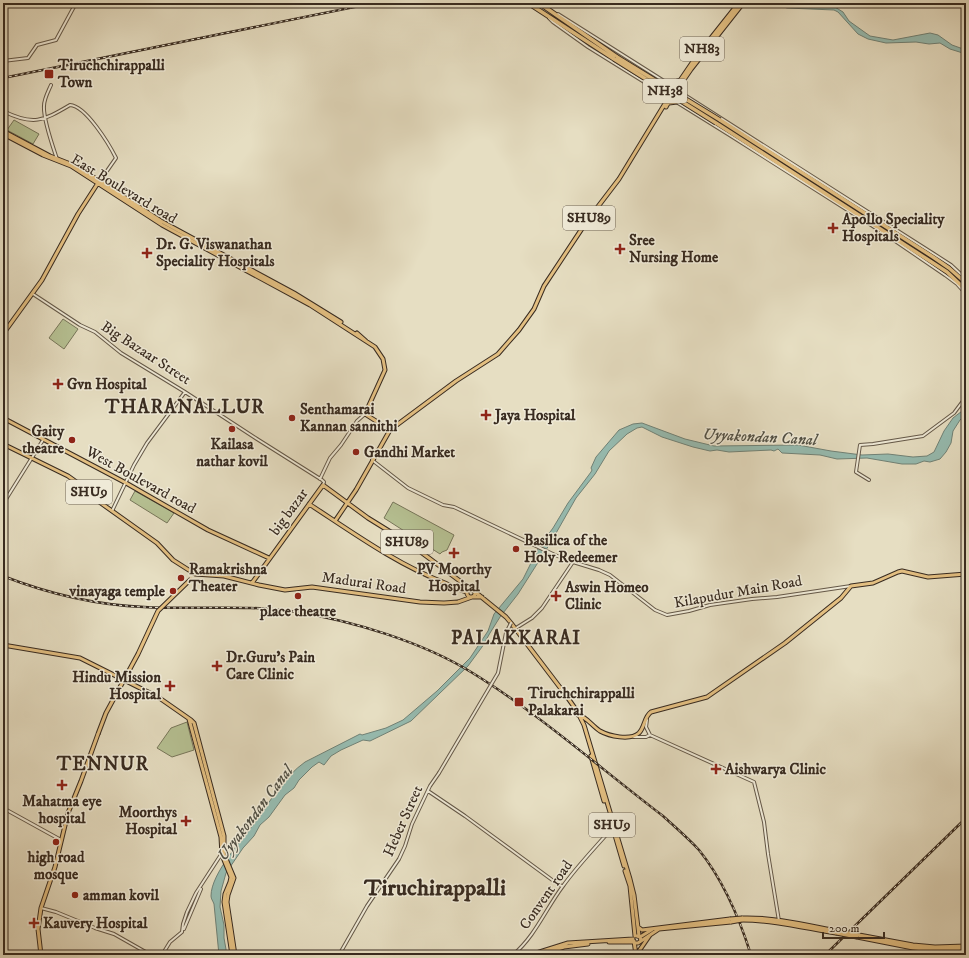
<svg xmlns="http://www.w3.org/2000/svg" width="969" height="958" viewBox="0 0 969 958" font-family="'IM FELL DW Pica',serif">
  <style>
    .green { fill: #b6c193; stroke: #77765a }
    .water { fill: #96bcb1; stroke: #708277 }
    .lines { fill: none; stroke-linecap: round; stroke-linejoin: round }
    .minor-casing { stroke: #645848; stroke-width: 4 }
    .major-casing { stroke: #382b20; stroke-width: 5 }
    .highway-casing { stroke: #382b20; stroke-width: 5.5 }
    .minor { stroke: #efead7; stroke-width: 2 }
    .major { stroke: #e3bf81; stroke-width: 3 }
    .highway { stroke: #e3bf81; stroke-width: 3.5 }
    .rail-casing { stroke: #382b20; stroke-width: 2.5 }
    .rail { stroke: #efead7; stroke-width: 1; stroke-dasharray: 3; stroke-linecap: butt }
    .minor-bridge-casing { stroke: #645848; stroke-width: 4; stroke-linecap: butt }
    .major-bridge-casing { stroke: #382b20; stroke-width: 5; stroke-linecap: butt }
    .highway-bridge-casing { stroke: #382b20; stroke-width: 5.5; stroke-linecap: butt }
    .minor-bridge { stroke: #efead7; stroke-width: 2 }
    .major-bridge { stroke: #e3bf81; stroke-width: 3 }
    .highway-bridge { stroke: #e3bf81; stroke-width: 3.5 }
    .poi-dot { fill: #8f2418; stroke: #efead7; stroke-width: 1.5 }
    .labels { text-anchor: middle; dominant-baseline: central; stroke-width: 3; stroke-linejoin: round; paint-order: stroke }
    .shield { fill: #efead7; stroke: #6f6457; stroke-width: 1 }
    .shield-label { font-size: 14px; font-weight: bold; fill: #382b20 }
    .poi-label { font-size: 15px; font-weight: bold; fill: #382b20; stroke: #efead7; text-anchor: start }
    .street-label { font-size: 15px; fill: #382b20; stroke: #efead7 }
    .water-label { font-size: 16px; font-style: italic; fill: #504f44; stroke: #efead7 }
    .district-label { font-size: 19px; font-weight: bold; letter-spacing: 1px; fill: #382b20; stroke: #efead7 }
    .town-label { font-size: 23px; font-weight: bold; fill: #382b20; stroke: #efead7 }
  </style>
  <rect width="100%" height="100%" fill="#e6dec2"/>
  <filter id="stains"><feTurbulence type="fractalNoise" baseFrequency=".005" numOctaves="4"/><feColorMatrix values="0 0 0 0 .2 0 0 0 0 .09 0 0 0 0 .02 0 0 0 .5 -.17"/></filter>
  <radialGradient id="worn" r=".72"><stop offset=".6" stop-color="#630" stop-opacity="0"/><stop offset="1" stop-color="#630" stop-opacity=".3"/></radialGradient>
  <path class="green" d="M14 120 39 134 33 144 7 130Z
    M63 319 78 329 64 349 49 338Z
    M135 491 174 513 167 523 130 500Z
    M393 502 454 535 447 550 442 552 440 554 384 518Z
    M187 722 194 750 172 757 157 748 171 728Z"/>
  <path class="water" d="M771 3 808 6 830 4 843 12 849 21 870 36 893 40 930 33 938 35 952 45 966 50V54L950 49 940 43 929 44 916 42 886 43 868 39 858 34 838 12 834 10 787 8Z
    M966 408V414L960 420 953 431 951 443 946 452 940 459 930 462 924 461 916 464H902L867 458 837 459 820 455 782 453 778 449 774 451 771 450 729 452 717 450 710 451 693 447 662 437 642 427 637 428 627 434 609 451 595 474 576 498 551 542 518 594 500 617 490 633 482 647 468 666 411 721 370 741 363 740 341 750 331 756 324 765 319 762 312 767 299 780 294 788 285 795 269 817 260 825 254 836 243 848 226 873 221 891 220 907 224 925V938L227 955H219L214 904C213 901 211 899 211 896 211 873 243 839 256 821 271 800 284 777 305 762L360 734 362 735 386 728 403 720 437 691 470 658 488 631 494 614 523 579 539 547 553 528 568 503 591 472 592 470 591 468 596 457 619 430 633 424 642 423 685 439 714 446 798 445 831 451 862 455 888 454 913 457 927 456 934 452 944 431 953 418Z"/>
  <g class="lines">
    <g class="minor-casing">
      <path id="minor" d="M558 14 664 81
        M549 18 553 22 588 47 731 136 882 232 945 275 957 284 966 294
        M3 61 28 58 37 45 56 40 76 3
        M3 77C4 81 6 88 3 92
        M51 85C48 92 44 99 44 106 43 119 53 147 57 159
        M669 85 934 254 951 265 966 279
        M3 111C33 126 43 121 70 105 86 106 109 144 116 158L100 181
        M33 294 80 325 95 332 121 353 185 392 257 439 322 480 324 482 323 485
        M372 460 408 488 443 505 454 507 555 555 573 562 599 570 610 575 655 610 667 615 689 611 710 605 752 599 777 597 851 586
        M320 479 330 458 341 445 357 421 365 414
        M869 480 856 472 860 445 873 444 923 436 954 413 966 397
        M3 504 43 440
        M112 511 134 465 147 443 185 392
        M516 628 532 618 542 608 573 562
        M647 720 646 727 650 735
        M634 737H646L650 735 754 782 764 822 768 854 779 921
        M428 791 465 816 559 885 562 886
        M3 808 61 840
        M41 908 56 912 95 928 114 934 151 955
        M184 929 201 889
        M162 955 170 942 182 932 183 924 187 912 196 893 222 853
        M339 955 367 906 399 859 405 846 412 824 430 786 439 773
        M513 955C536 935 545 910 563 886 578 865 596 847 613 827"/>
    </g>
    <g class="major-casing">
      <path id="major" d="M660 91 665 97 666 103
        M669 103 677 102
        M666 107 671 98
        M3 131 50 156 78 167 161 221 294 293 341 322
        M3 134 43 155 71 166 162 225 310 305 375 347 383 359 385 370 365 414 390 430
        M357 333 366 341
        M3 334 42 280 78 214 98 183
        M3 418 126 483 208 530 269 558
        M3 444 68 476 82 486 98 501 157 543 173 560 195 574 224 576 259 585 285 590 312 587 420 602 444 603 458 602 472 597H482
        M309 504C352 532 396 564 445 583 452 586 459 590 467 592
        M335 521 356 490 390 430 456 381 498 354 519 330 534 309 544 286 587 221 619 179 669 97
        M252 583 323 485 368 518 410 544 472 590
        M467 593a4 4 0 1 1 8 0a4 4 0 1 1-8 0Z
        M474 591 506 617 511 623 565 694 577 711 584 725 630 879 634 895 639 936
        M3 645 80 658 158 697 191 720 194 723 224 836V854L234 878 228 895 227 902 235 955
        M578 715C587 717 592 726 600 731 609 736 630 741 639 733 645 727 644 717 651 712L707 697 785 643 841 598 851 586 873 583 898 572 902 571 928 577 966 574
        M189 719 221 837 222 855 231 877 230 882 225 894 224 902 232 955
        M591 756 604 801
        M612 825 624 866
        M625 871 630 886 635 936
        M742 918C774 917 806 925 837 931
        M742 920C774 920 805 928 836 933
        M638 927 642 930 730 919
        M859 935 913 945 935 947 966 946
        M640 937 653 929
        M857 937 913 948 935 950 966 948
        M634 941 636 955
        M641 941 659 929 731 922
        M609 942H634
        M635 943H638L641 941 640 937 637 936
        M639 951 650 935
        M41 955 38 929 41 908 55 867 68 813 81 781 98 734
        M530 955 568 943 633 939
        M539 955 564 947 588 944"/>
    </g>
    <g class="highway-casing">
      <path id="highway" d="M528 3 614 59
        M539 3 617 57
        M664 82 671 84 678 81
        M683 84 681 88 684 94
        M669 97 697 56 739 3
        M671 98 691 69 743 3
        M720 120 933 257 949 268 966 283
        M716 123 930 261 947 272 966 290"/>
    </g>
    <use href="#minor" class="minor"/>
    <use href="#major" class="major"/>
    <use href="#highway" class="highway"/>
    <g class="rail-casing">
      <path id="rail" d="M3 78 374 3
        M3 576C49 594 95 605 144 607 196 610 245 604 297 612 353 621 422 642 471 672 538 713 600 768 663 816 675 827 688 838 699 850 724 881 739 917 751 955
        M825 955 966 818"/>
    </g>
    <use href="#rail" class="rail"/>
    <g class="minor-bridge-casing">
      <path id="minor-bridge" d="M439 773 498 673 506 633 511 623"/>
    </g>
    <g class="major-bridge-casing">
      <path id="major-bridge" d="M98 734 106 713 138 654 158 611 191 579
        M730 919 742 918
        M731 922 742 920
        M837 931 859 935
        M836 933 857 937"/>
    </g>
    <g class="highway-bridge-casing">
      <path id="highway-bridge" d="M617 57 720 120
        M614 59 716 123"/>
    </g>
    <use href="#minor-bridge" class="minor-bridge"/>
    <use href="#major-bridge" class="major-bridge"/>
    <use href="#highway-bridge" class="highway-bridge"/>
  </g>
  <g class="poi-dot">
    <rect x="44" y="69" width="10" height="10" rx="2"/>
    <path d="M831 222h4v4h4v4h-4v4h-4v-4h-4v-4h4z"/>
    <path d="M618 243h4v4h4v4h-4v4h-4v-4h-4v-4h4z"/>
    <path d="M145 247h4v4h4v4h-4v4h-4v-4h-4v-4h4z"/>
    <path d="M56 378h4v4h4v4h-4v4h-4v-4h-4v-4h4z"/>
    <path d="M484 409h4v4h4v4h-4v4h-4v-4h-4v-4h4z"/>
    <circle cx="292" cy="418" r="4"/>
    <circle cx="232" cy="429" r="4"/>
    <circle cx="72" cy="440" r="4"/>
    <circle cx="356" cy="452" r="4"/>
    <circle cx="516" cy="549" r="4"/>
    <path d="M452 547h4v4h4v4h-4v4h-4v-4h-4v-4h4z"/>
    <circle cx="181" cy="578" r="4"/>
    <circle cx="173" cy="591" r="4"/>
    <circle cx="298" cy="596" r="4"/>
    <path d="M554 590h4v4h4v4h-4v4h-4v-4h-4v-4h4z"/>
    <path d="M215 660h4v4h4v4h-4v4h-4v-4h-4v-4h4z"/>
    <path d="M168 680h4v4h4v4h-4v4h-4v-4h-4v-4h4z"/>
    <rect x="514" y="697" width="10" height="10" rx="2"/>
    <path d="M714 763h4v4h4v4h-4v4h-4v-4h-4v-4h4z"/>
    <path d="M60 779h4v4h4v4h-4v4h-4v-4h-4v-4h4z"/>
    <path d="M184 815h4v4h4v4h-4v4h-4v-4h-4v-4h4z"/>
    <circle cx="56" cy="842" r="4"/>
    <circle cx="75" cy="895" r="4"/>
    <path d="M32 917h4v4h4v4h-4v4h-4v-4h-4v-4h4z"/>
  </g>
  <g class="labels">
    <g class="shield">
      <rect x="680" y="37" width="44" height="24" rx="3"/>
      <rect x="643" y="79" width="44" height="24" rx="3"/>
      <rect x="563" y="206" width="52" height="24" rx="3"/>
      <rect x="66" y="480" width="46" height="24" rx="3"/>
      <rect x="381" y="530" width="52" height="24" rx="3"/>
      <rect x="589" y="813" width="46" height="24" rx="3"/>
    </g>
    <g class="shield-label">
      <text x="702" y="49">NH83</text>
      <text x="665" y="91">NH38</text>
      <text x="589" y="218">SHU89</text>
      <text x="89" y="492">SHU9</text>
      <text x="407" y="542">SHU89</text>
      <text x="612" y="825">SHU9</text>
    </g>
    <g class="poi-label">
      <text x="58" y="65">Tiruchchirappalli<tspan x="58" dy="17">Town</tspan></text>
      <text x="842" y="219">Apollo Speciality<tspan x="842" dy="17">Hospitals</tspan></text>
      <text x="629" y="240">Sree<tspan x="629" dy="17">Nursing Home</tspan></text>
      <text x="156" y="244">Dr. G. Viswanathan<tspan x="156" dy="17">Speciality Hospitals</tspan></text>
      <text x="67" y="384">Gvn Hospital</text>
      <text x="300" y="409">Senthamarai<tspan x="300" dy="17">Kannan sannithi</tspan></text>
      <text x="495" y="415">Jaya Hospital</text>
      <text x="64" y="431" text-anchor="end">Gaity<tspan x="64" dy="17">theatre</tspan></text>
      <text x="232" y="444" text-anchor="middle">Kailasa<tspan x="232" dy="17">nathar kovil</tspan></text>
      <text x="364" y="452">Gandhi Market</text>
      <text x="524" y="540">Basilica of the<tspan x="524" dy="17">Holy Redeemer</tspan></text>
      <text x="189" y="569">Ramakrishna<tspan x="189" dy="17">Theater</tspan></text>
      <text x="454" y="569" text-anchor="middle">PV Moorthy<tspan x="454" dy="17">Hospital</tspan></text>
      <text x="565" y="587">Aswin Homeo<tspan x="565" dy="17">Clinic</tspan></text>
      <text x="165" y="591" text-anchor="end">vinayaga temple</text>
      <text x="298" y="611" text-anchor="middle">place theatre</text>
      <text x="226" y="657">Dr.Guru's Pain<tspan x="226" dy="17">Care Clinic</tspan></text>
      <text x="161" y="677" text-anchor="end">Hindu Mission<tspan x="161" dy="17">Hospital</tspan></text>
      <text x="528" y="693">Tiruchchirappalli<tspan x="528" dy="17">Palakarai</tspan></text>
      <text x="725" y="769">Aishwarya Clinic</text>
      <text x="62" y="801" text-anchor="middle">Mahatma eye<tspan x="62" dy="17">hospital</tspan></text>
      <text x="177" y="812" text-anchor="end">Moorthys<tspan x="177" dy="17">Hospital</tspan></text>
      <text x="56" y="857" text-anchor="middle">high road<tspan x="56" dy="17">mosque</tspan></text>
      <text x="83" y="895">amman kovil</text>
      <text x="43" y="923">Kauvery Hospital</text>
    </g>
    <g class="street-label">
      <text transform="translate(124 189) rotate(31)">East Boulevard road</text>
      <text transform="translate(146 353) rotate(33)">Big Bazaar Street</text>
      <text transform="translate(141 480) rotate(29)">West Boulevard road</text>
      <text transform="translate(289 512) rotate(-54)">big bazar</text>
      <text transform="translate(364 583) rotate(8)">Madurai Road</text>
      <text transform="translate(738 592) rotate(-10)">Kilapudur Main Road</text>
      <text transform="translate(403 821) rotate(-66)">Heber Street</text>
      <text transform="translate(546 895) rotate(-55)">Convent road</text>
    </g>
    <g class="water-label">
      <text transform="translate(760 437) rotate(3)">Uyyakondan Canal</text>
      <text transform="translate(255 813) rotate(-53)">Uyyakondan Canal</text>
    </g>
    <g class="district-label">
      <text x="185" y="407">THARANALLUR</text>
      <text x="516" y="638">PALAKKARAI</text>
      <text x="103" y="764">TENNUR</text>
    </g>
    <g class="town-label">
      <text x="435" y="888">Tiruchirappalli</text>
    </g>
  </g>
  <rect width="969" height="958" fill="none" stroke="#e6dec2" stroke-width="16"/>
  <rect x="4" y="4" width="961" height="950" fill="none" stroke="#382b20" stroke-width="2"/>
  <rect x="8" y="8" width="953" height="942" fill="none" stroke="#382b20"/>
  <path d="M823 932v6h61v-6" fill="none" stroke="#382b20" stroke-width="2"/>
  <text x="829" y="932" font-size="12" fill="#382b20" stroke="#efead7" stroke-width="3" paint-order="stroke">200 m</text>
  <rect width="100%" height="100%" filter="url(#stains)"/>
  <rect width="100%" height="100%" fill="url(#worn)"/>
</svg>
